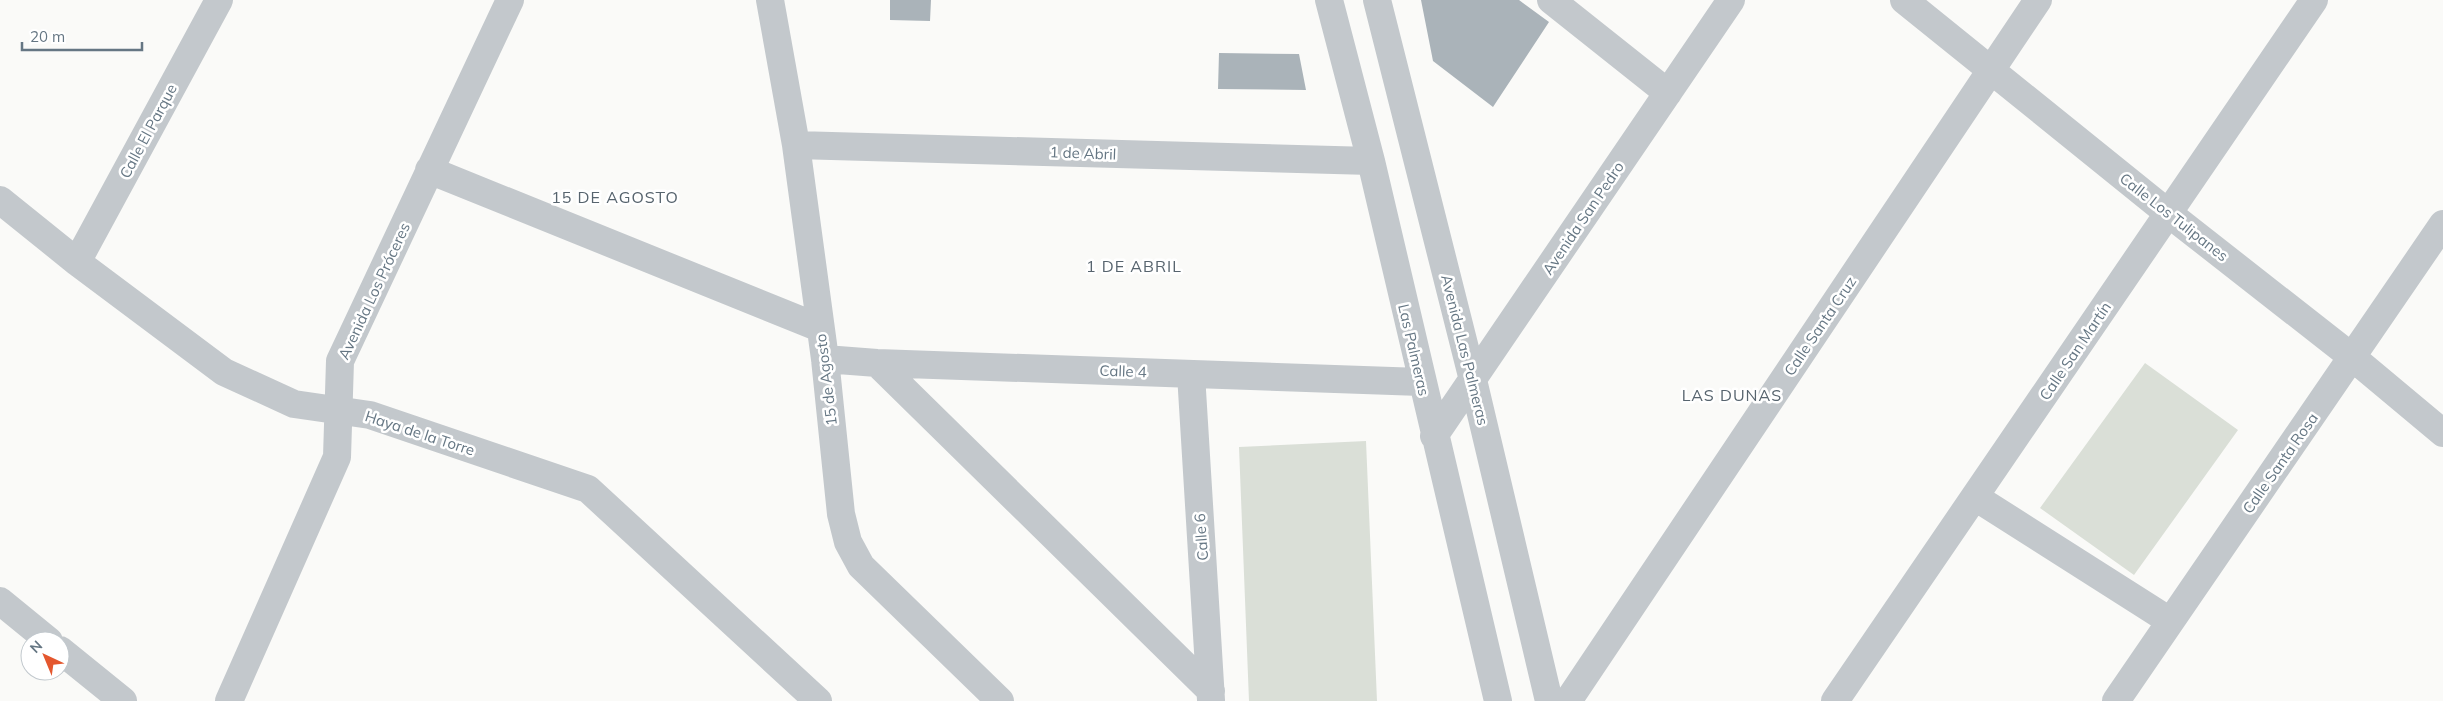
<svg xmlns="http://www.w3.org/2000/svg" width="2443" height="701" viewBox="0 0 2443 701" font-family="Mulish,sans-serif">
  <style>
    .green { fill: #dadfd7 }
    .building { fill: #aab3b9 }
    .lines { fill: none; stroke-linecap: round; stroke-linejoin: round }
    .minor { stroke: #c3c8cc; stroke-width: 28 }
    .labels { text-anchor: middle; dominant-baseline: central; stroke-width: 5; stroke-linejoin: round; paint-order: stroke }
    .street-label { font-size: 15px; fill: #657683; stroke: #fff }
    .neighbourhood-label { font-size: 16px; letter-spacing: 1px; fill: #57646e; stroke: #fff }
  </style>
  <rect width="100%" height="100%" fill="#fafaf8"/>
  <path class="green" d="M2145 363 2238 430 2134 575 2040 508Z
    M1366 441 1377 701H1249L1239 447Z"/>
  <path class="building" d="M890 0H931L930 21 890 20Z
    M1421 0H1519L1549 22 1493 107 1433 61Z
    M1219 53 1299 54 1306 90 1218 89Z"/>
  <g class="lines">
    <path class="minor" d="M770 0 796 145 825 359 841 514 848 542 861 566 1000 701
      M1329 0 1371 161 1498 701
      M1377 0 1473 380 1549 701
      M1551 0 1668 93
      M1904 0 2168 213 2352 357 2443 433
      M796 145 1371 161
      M429 170 820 328
      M0 200 77 262 224 372 294 404 370 415 588 489 818 701
      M77 262 219 0
      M825 359 877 363 1421 382
      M877 363 1211 691
      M1191 374 1211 700
      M1434 436 1731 0
      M1975 497 2170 621
      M0 601 49 641
      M60 650 123 701
      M229 701 337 457 340 361 510 0
      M1568 701 2038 0
      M1835 701 2314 0
      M2116 701 2443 224"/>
  </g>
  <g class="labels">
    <g class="street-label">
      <text transform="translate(148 131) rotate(-62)">Calle El Parque</text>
      <text transform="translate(1083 153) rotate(2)">1 de Abril</text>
      <text transform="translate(2174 217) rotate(38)">Calle Los Tulipanes</text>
      <text transform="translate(1583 218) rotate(-56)">Avenida San Pedro</text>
      <text transform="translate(374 291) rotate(-65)">Avenida Los Próceres</text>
      <text transform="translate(1820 326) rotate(-56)">Calle Santa Cruz</text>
      <text transform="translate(1414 350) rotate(77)">Las Palmeras</text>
      <text transform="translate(1465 350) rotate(76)">Avenida Las Palmeras</text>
      <text transform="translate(2075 351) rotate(-56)">Calle San Martín</text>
      <text transform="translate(1123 371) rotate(2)">Calle 4</text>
      <text transform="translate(826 380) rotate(-97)">15 de Agosto</text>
      <text transform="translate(420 433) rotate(18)">Haya de la Torre</text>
      <text transform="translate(2280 463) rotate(-55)">Calle Santa Rosa</text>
      <text transform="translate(1201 537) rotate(-94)">Calle 6</text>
    </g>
    <g class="neighbourhood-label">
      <text x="615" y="197">15 DE AGOSTO</text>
      <text x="1134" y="266">1 DE ABRIL</text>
      <text x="1732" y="395">LAS DUNAS</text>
    </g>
  </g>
  <g transform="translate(45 656) rotate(316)"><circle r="24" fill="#ffffff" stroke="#c1c8cd"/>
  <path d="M0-4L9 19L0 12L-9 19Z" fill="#e4572e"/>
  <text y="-8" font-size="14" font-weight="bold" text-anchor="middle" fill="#657683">N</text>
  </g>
  <path d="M22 42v8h120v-8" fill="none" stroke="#657683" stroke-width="2.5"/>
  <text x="30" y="42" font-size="15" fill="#657683" stroke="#ffffff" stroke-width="4" paint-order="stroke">20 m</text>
</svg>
